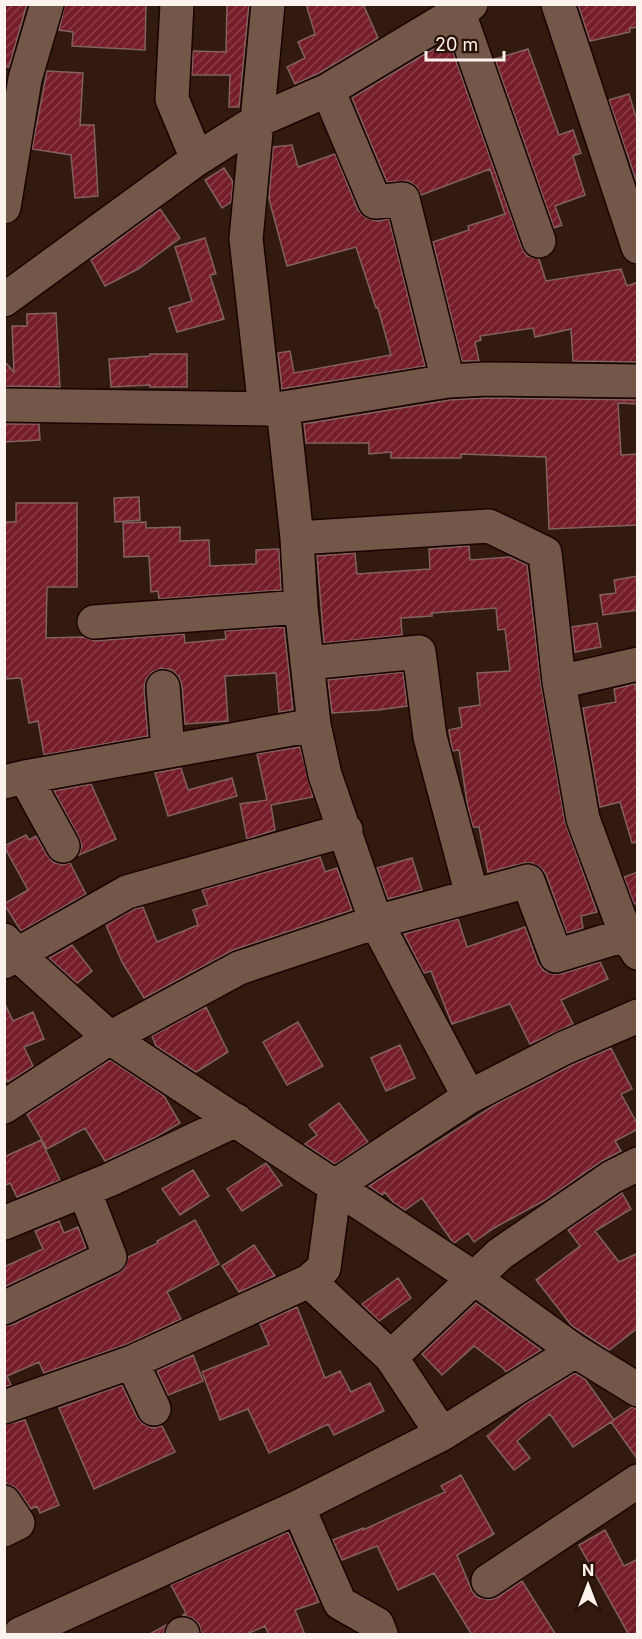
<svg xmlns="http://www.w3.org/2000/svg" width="642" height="1639" viewBox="0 0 642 1639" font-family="Inter,sans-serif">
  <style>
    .building { fill: url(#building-hatch); stroke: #826162; stroke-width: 1.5 }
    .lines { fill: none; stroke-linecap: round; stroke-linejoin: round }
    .minor-casing { stroke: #190400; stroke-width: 36 }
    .minor { stroke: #735749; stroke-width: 33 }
  </style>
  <defs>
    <pattern id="building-hatch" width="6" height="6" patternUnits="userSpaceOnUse" patternTransform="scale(1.5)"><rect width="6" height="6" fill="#761d2a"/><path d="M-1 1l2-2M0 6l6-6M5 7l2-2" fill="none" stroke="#8a3e49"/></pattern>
  </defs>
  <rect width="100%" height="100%" fill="#321a0e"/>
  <path class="building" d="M4 4H27L9 67H4Z
    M65 4H146L145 50 72 46 73 32 59 30Z
    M227 4H249L239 107H229L230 75H192L193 51 226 52Z
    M306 4H363L378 38 319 73 295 84 287 67 305 58 298 42 315 34Z
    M578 4H638V27L630 28V32L590 41Z
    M449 41 522 248 527 256 539 259 546 281 621 269 627 286 638 282V362L573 361 571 329 535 337 533 328 480 336 481 340 475 342 479 361H462L433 242 469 230 468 226 505 214 490 169 421 195 417 187 409 181 387 182 352 98 425 54Z
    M528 49 559 135 573 130 581 153 573 156 585 195 555 206 562 225 554 228 495 59Z
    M47 71 83 73 80 125H94L98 196 75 198 71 155 32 149Z
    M629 94 638 124V186L609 100Z
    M292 145 298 167 335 154 358 210 366 218 377 221 389 219 425 366 282 389 278 353 290 351 294 373 391 355 378 308H376L356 247 287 266 269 199 273 147Z
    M224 168 233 182 231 202 222 208 205 180Z
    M160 209 180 238 138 269 105 286 91 260Z
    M205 238 216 274 210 275 224 319 177 332 169 308 192 301 175 247Z
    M56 313 60 387 4 386V361L14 372 12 326H27V314Z
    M150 354H187V387H150V385L111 387 109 359 150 356Z
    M486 398 638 400V404L618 403 621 455 638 454V525L549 529 546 457 461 454V458H391V452L369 454V443H306L304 424 450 400Z
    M4 424H39L40 440 4 442Z
    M139 497 140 520 115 522 114 498Z
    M16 503H77V587H47L46 638 83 637 95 641 184 634 185 643 226 639 225 631 284 627 293 710 279 712 276 673 225 676 228 721 185 724 182 686 179 677 172 670 161 668 152 672 146 679 144 688 148 736 44 755 38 721 29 723 21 678 4 679V522H16Z
    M146 522V528L180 527V541L209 540 210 566 256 564V550L279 549 281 590 159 599 158 591 151 592 149 556 124 557 123 523Z
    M469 546 470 560 510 557 527 565 541 685 565 822 597 912 581 916 583 928 567 933 546 874 540 867 532 863H524L488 872 479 827H473L468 808 459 750 453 751 451 743 449 730 462 727 459 708 480 705 477 673 510 671 505 629 498 630 496 608 432 613V616L401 618 402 635 324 643 317 556 355 553 357 574 430 569 429 549Z
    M638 576V610L603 615 600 595 616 593 614 580Z
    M597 623 601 647 575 652 572 627Z
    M403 672 407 706 378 710 332 713 328 680Z
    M635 684 638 700V842L632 843 620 802 600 807 583 708 616 702 614 689Z
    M300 747 313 797 271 805 275 830 247 839 240 804 267 800 257 754Z
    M181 768 188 790 232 778 237 796 168 816 155 773Z
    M91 784 116 839 79 855 82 846 79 837 54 791Z
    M26 835 29 840 36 836 47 855 53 862 62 865 70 863 86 894 21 931 4 904 28 890 4 846Z
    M320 857 325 872 337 868 352 910 233 950 144 998 122 962 106 925 134 909 143 907 157 942 198 925 193 910 208 905 202 890Z
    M412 858 422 890 388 899 377 868Z
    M638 872V903L634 904 624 877Z
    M458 919 467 947 525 927 538 963 544 971 553 974H561L600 962 608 979 561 1000 573 1024 530 1044 510 1004 452 1024 431 971 424 973 404 934Z
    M72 945 92 971 77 983 49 958Z
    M4 1002 13 1021 33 1012 44 1039 24 1047 33 1066 8 1082 4 1076Z
    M206 1007 228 1052 196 1072 156 1046 152 1036Z
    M298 1022 323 1066 287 1085 263 1042Z
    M400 1045 415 1078 386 1091 371 1058Z
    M611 1048 632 1089 621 1094 638 1125V1129L615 1141 621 1151 602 1161 545 1200 494 1228 474 1242 468 1233 454 1243 452 1241 422 1198 405 1210 393 1202 385 1192 382 1195 369 1186 496 1104 572 1065Z
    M110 1060 164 1096 180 1123 154 1138 105 1161 85 1128 47 1149 27 1114Z
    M339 1103 368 1142 335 1164 305 1144 317 1135 309 1125Z
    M41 1140 60 1180 17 1197 10 1183 4 1186V1157Z
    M266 1163 282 1185 242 1211 227 1189Z
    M193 1170 209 1196 180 1215 162 1189Z
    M622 1193 631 1209 595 1231 619 1262 638 1253V1328L609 1350 572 1326 536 1280 580 1246 568 1230Z
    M195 1220 219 1264 167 1292 181 1319 125 1345 44 1373 39 1362 7 1376 11 1385 4 1387V1326L12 1325 118 1274 125 1267 128 1257 158 1243 157 1241Z
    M59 1221 64 1233 78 1227 86 1248 4 1287V1267L43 1249 35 1231Z
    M254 1245 275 1276 239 1292 222 1266Z
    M398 1278 411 1298 379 1321 362 1304Z
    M476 1303 541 1350 506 1372 503 1368 474 1346 442 1375 422 1354Z
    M297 1307 325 1378 340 1371 351 1392 370 1383 384 1411 334 1435 328 1424 269 1453 248 1409 220 1420 202 1372 269 1345 260 1324Z
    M193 1355 203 1381 168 1395 157 1371Z
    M575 1373 585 1379 614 1420 573 1447 550 1414 517 1441 530 1458 514 1470 487 1436 525 1404Z
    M122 1385 137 1417 143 1424 152 1428 162 1426 175 1452 94 1489 59 1408Z
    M632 1407 638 1409V1460L611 1422Z
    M25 1420 59 1505 40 1513 37 1506 31 1509 19 1491 13 1486 7 1484 4 1479V1425Z
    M461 1475 494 1534 457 1555 472 1591 477 1597 490 1600 498 1597 522 1581 556 1635H472L434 1573 398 1590 377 1546 342 1560 333 1540 363 1528V1530L445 1492 441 1486Z
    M605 1530 624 1566 638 1559V1635H629L579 1545Z
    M288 1532 319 1602 295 1610 305 1635H269L265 1626 245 1635H202L199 1624 192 1618 183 1615 186 1613 171 1585Z
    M166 1625 163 1635H148Z"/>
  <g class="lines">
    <g class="minor-casing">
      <path id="minor" d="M177 4 172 99 197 159
        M558 4 638 247
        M459 13 539 241
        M328 90 375 202 403 199 448 381
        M4 207 25 79 47 4
        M4 300 197 159 257 121 328 90 471 4
        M4 405 265 409 283 408 448 381 486 379 638 381
        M283 408 297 538 301 607 314 725 325 775 376 922 469 1097
        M265 409 246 239 268 4
        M297 538 489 526 545 553 559 682
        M94 622 301 607
        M307 663 419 652 430 737 472 895
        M638 664 559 682 583 819 626 935 638 953
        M163 687 168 751
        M25 777 63 846
        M4 782 25 777 314 725
        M4 940 18 955 110 1038 474 1278 575 1351 638 1390
        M4 962 127 892 346 830
        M4 1107 110 1038 239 968 376 922 528 881 556 956 638 931
        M4 1223 109 1180 236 1120
        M4 1308 110 1257 84 1190
        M391 1357 500 1254 612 1177 638 1164
        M4 1407 132 1362
        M154 1409 132 1362 309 1281
        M442 1434 391 1357 309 1281 324 1268 335 1186 469 1097 564 1048 638 1016
        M4 1502 18 1523 4 1530
        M298 1507 340 1603 377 1624 381 1634
        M488 1581 638 1481
        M20 1634 298 1507 442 1434 575 1351
        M182 1634H183"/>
    </g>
    <use href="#minor" class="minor"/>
  </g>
  <rect width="642" height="1639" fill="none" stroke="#fdf2ed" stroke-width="12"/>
  <g transform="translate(588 1585)" stroke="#281105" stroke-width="4.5" paint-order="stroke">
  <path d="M0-4.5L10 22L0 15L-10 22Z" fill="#fdf2ed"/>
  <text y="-9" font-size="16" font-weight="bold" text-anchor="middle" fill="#fdf2ed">N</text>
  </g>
  <path d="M426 51v9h78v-9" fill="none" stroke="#fdf2ed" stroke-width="3"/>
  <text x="435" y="51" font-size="18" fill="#fdf2ed" stroke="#281105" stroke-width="4.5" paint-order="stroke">20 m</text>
</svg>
